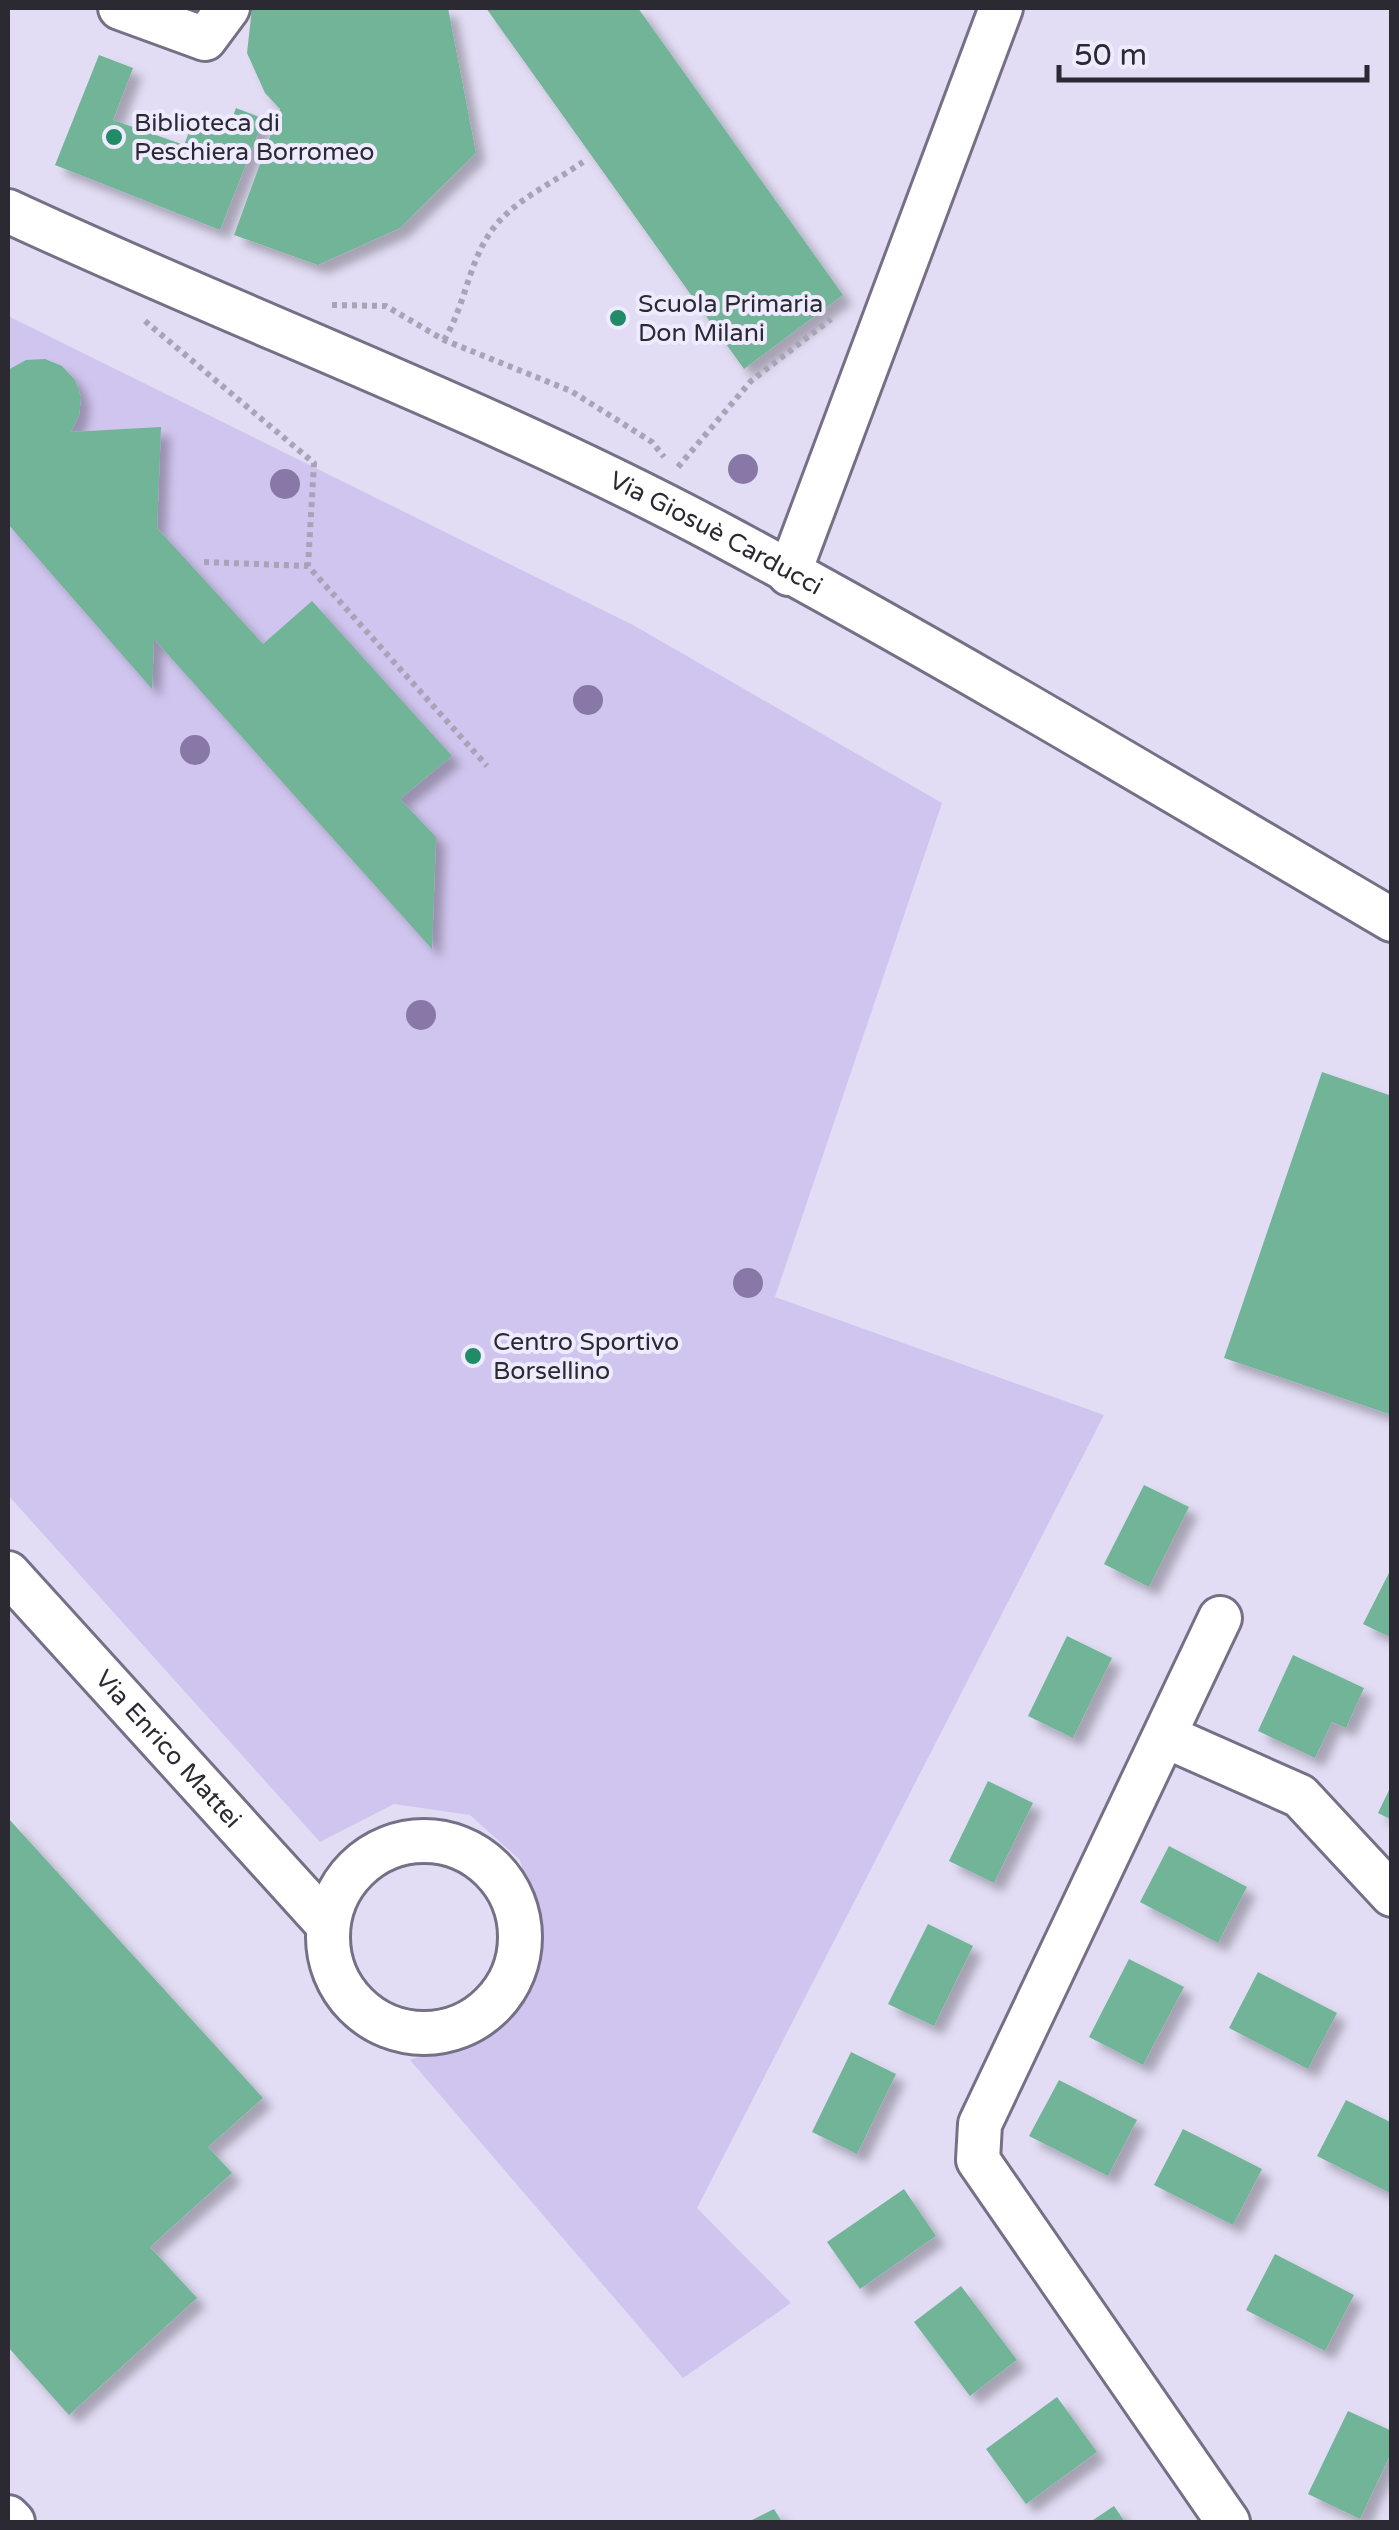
<svg xmlns="http://www.w3.org/2000/svg" width="1399" height="2530" viewBox="0 0 1399 2530" font-family="'Varela Round',sans-serif">
  <style>
    .green { fill: #d0c5ee }
    .building { fill: #71b498; filter: url(#shadow) }
    .lines { fill: none; stroke-linecap: round; stroke-linejoin: round }
    .minor-casing { stroke: #757085; stroke-width: 48 }
    .path { stroke: #a8a3b6; stroke-width: 6; stroke-dasharray: 5 5; stroke-linecap: butt }
    .minor { stroke: #fff; stroke-width: 42 }
    .tree { fill: #8878a7 }
    .poi-dot { fill: #218a67; stroke: #efebfe; stroke-width: 4 }
    .labels { text-anchor: middle; dominant-baseline: central; stroke-width: 8; stroke-linejoin: round; paint-order: stroke }
    .poi-label { font-size: 25px; fill: #2b2932; stroke: #efebfe; text-anchor: start }
    .street-label { font-size: 25px; fill: #2b2932; stroke: #efebfe }
  </style>
  <defs>
    <filter id="shadow"><feDropShadow dx="9" dy="9" stdDeviation="5" flood-color="#0004"/></filter>
  </defs>
  <rect width="100%" height="100%" fill="#e2ddf4"/>
  <path class="green" d="M8 316 633 625 942 803 775 1297 1104 1415 697 2208 791 2303 683 2378 410 2060 497 2031 543 1951 520 1860 470 1815 394 1804 320 1842 8 1495Z"/>
  <path class="building" d="M252 8H448L476 153 400 228 318 265 234 235 280 109 265 93 247 53Z
    M486 8H638L843 295 744 369Z
    M99 55 133 68 113 120 184 145 195 117 228 129 236 108 264 119 220 230 55 165Z
    M45 359 62 366 75 380 81 397 79 415 71 432 161 427 157 528 263 644 312 601 452 756 400 799 436 837 432 949 154 639 152 689 8 524V370L26 360Z
    M1322 1072 1392 1096V1415L1224 1358Z
    M1144 1485 1189 1507 1149 1587 1104 1564Z
    M1392 1567V1638L1363 1624Z
    M1067 1636 1112 1658 1073 1738 1028 1716Z
    M1293 1655 1364 1688 1346 1728 1332 1722 1315 1758 1258 1731Z
    M988 1781 1033 1803 994 1883 949 1861Z
    M1392 1784V1820L1378 1813Z
    M8 1818 263 2098 208 2147 232 2173 150 2247 197 2298 69 2415 8 2347Z
    M1169 1846 1247 1887 1218 1943 1140 1902Z
    M928 1924 973 1946 934 2026 888 2004Z
    M1129 1959 1184 1987 1143 2065 1089 2037Z
    M1258 1972 1337 2013 1308 2069 1229 2028Z
    M851 2052 896 2074 857 2154 812 2132Z
    M1059 2080 1137 2120 1108 2176 1029 2136Z
    M1346 2100 1392 2123V2194L1317 2156Z
    M1183 2129 1262 2169 1233 2225 1154 2185Z
    M904 2189 936 2236 860 2289 827 2242Z
    M1275 2254 1354 2295 1325 2351 1246 2310Z
    M961 2286 1017 2360 970 2396 914 2322Z
    M1057 2397 1097 2452 1026 2504 986 2449Z
    M1348 2411 1392 2431V2451L1360 2519 1308 2494Z
    M1114 2506 1125 2522H1090Z
    M774 2509 782 2522H748Z"/>
  <g class="lines">
    <g class="minor-casing">
      <g id="minor">
        <path d="M120 8 205 39 228 8"/>
        <path id="s1" d="M8 211C244 321 490 411 720 534 948 656 1169 789 1392 920"/>
        <path d="M789 574 1001 8"/>
        <path id="s2" d="M8 1573 328 1925"/>
        <path d="M1220 1618 980 2124 978 2160 1228 2522"/>
        <path d="M1167 1737 1300 1796 1392 1895"/>
        <circle cx="424" cy="1937" r="96"/>
        <path d="M8 2517 13 2522"/>
      </g>
    </g>
    <path class="path" d="M332 305 386 306 444 340 571 391 652 442 664 457
      M145 321 314 463 308 566 487 766
      M444 340C465 306 468 265 490 233 510 202 553 183 583 162
      M678 467 751 381 831 319
      M204 562 308 566"/>
    <use href="#minor" class="minor"/>
  </g>
  <g class="tree">
    <circle cx="743" cy="469" r="15"/>
    <circle cx="285" cy="484" r="15"/>
    <circle cx="588" cy="700" r="15"/>
    <circle cx="195" cy="750" r="15"/>
    <circle cx="421" cy="1015" r="15"/>
    <circle cx="748" cy="1283" r="15"/>
  </g>
  <g class="poi-dot">
    <circle cx="114" cy="137" r="10"/>
    <circle cx="618" cy="318" r="10"/>
    <circle cx="473" cy="1356" r="10"/>
  </g>
  <g class="labels">
    <g class="poi-label">
      <text x="134" y="123">Biblioteca di<tspan x="134" dy="29">Peschiera Borromeo</tspan></text>
      <text x="638" y="304">Scuola Primaria<tspan x="638" dy="29">Don Milani</tspan></text>
      <text x="493" y="1342">Centro Sportivo<tspan x="493" dy="29">Borsellino</tspan></text>
    </g>
    <g class="street-label">
      <text stroke="none"><textPath href="#s1" startOffset="778">Via Giosuè Carducci</textPath></text>
      <text stroke="none"><textPath href="#s2" startOffset="238">Via Enrico Mattei</textPath></text>
    </g>
  </g>
  <rect width="1399" height="2530" fill="none" stroke="#2b2932" stroke-width="20"/>
  <path d="M1059 65v15h308v-15" fill="none" stroke="#2b2932" stroke-width="5"/>
  <text x="1074" y="65" font-size="30" fill="#2b2932" stroke="#efebfe" stroke-width="8" paint-order="stroke">50 m</text>
</svg>
